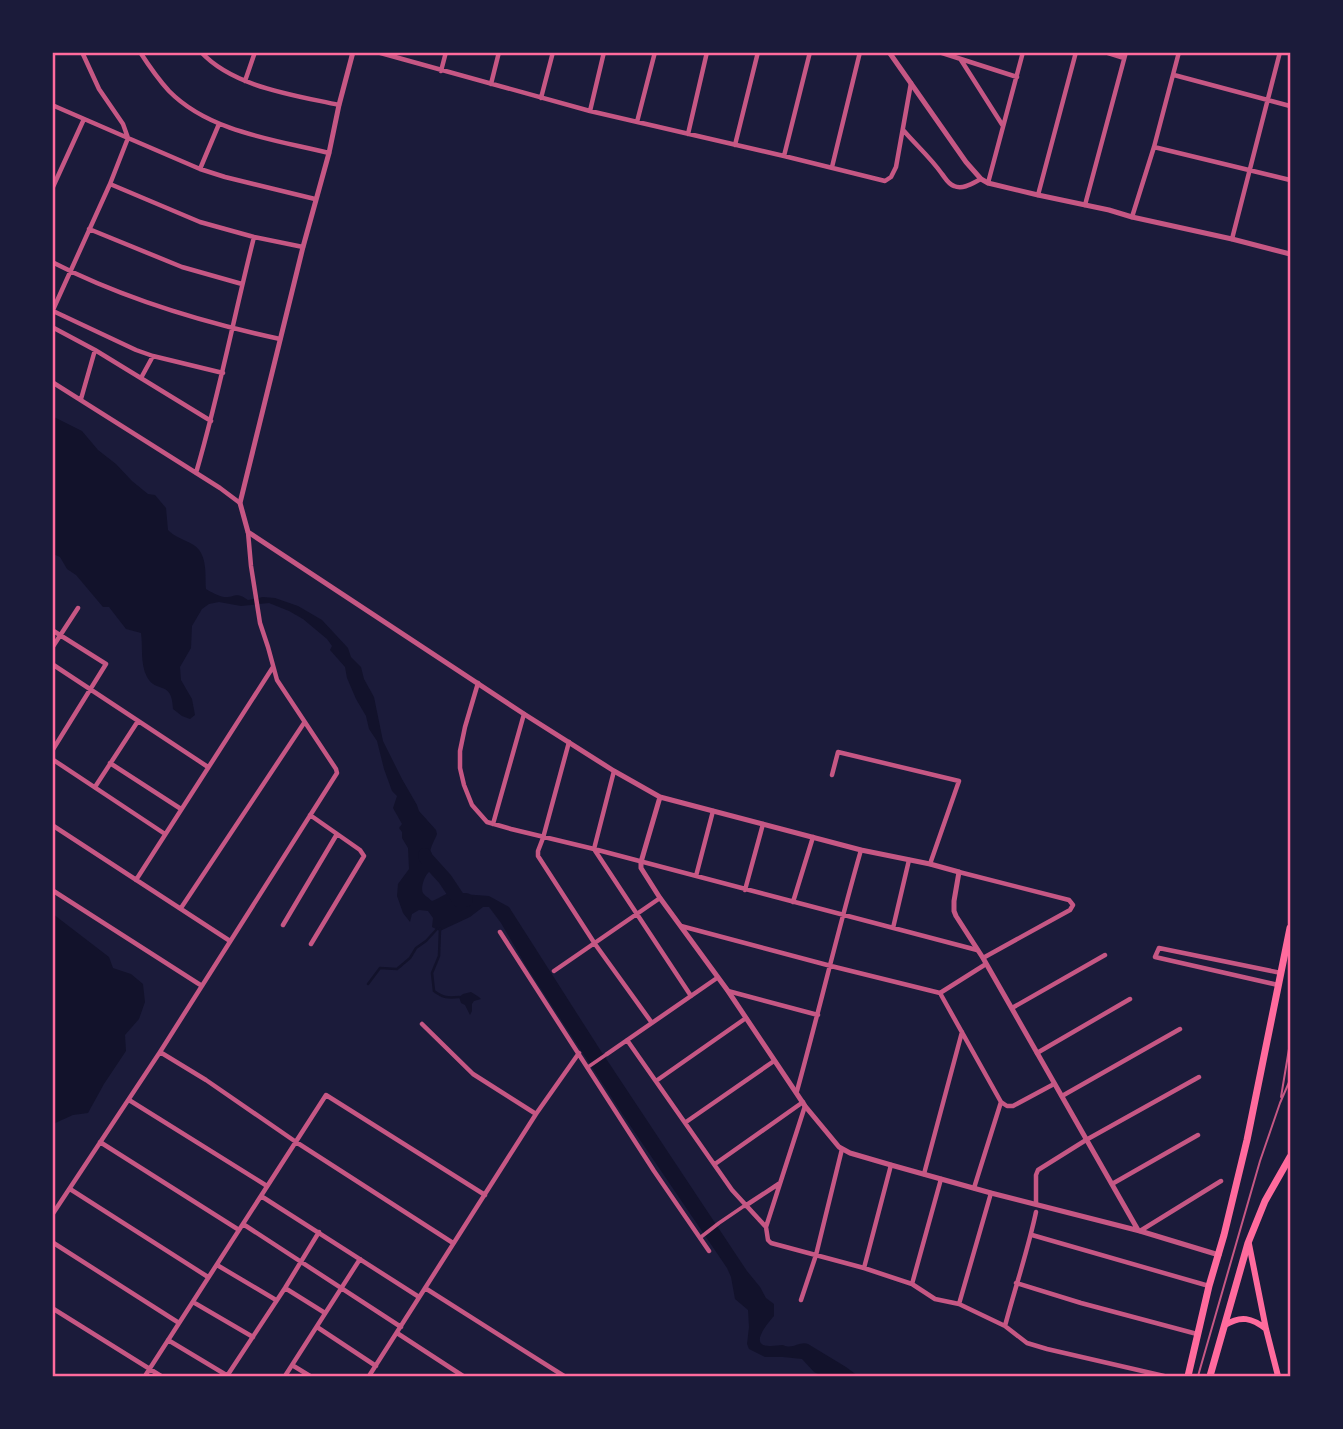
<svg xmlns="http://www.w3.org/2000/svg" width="1343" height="1429" viewBox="0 0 1343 1429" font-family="Rubik,sans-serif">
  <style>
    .water { fill: #12122b }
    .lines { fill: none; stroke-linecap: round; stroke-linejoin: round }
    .stream { stroke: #12122b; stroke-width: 2.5 }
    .river { stroke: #12122b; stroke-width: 14 }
    .service { stroke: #c65784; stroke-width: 2 }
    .pedestrian { stroke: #c65784; stroke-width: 3.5 }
    .minor { stroke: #c65784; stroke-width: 4.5 }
    .tertiary { stroke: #c65784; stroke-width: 5 }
    .secondary { stroke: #ff6b9d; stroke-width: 6 }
    .trunk { stroke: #ff6b9d; stroke-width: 7 }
    .neatline { fill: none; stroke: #ff6b9d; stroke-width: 2.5 }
  </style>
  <rect width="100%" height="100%" fill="#1b1b3a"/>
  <path class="water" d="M52 416 82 431 98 450 116 464 132 481 148 494 155 495 166 508 168 530C175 537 183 539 192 544 208 553 205 573 206 589 211 592 218 596 224 597 235 598 235 591 248 600L263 597 275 598 298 606 322 620 348 648 351 657 361 667 364 679 374 697 383 741 402 779 417 805 419 811 436 830 437 834C435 840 428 850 431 856 433 861 438 863 440 869 436 869 432 869 429 872 425 875 420 888 423 893 424 895 430 899 432 901 443 897 444 893 457 891L462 894 489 896 509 907 599 1048 733 1250 747 1271 760 1287 766 1298 774 1304V1316C768 1323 747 1347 771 1346 775 1346 779 1345 783 1345 793 1350 799 1341 808 1344L846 1367 858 1376H822L814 1372 802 1359 783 1357H765L749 1349 747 1344 749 1327 748 1310 735 1299 731 1277 727 1268 625 1118 526 966 501 923 489 907H483L470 917 440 931 432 927 433 918 428 911 419 910 412 914 410 922 403 913 397 896 398 884 409 869 408 848 402 838V832L399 828 402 824 393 808 397 796 392 791 384 769 377 741 369 729 366 716 356 699 347 678 345 667 330 650 332 646 327 639 303 619 289 611 269 603 241 606 219 602 209 604 202 609 192 626 191 648 180 667 181 680 192 699 195 715 190 719 182 716 173 709C172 679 156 694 147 677 140 664 143 647 141 633L126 629 109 607H103L76 575 67 569 60 557 53 554Z
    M53 914 109 957 113 968 131 974 143 984 145 1002 139 1019 125 1035 126 1051 104 1084 88 1113 73 1115 53 1124Z
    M471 992 479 997 481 999 474 1001 472 1004V1011L470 1015 465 1005 461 1003 459 997 463 994Z"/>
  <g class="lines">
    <path class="stream" d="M440 929 439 956 432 973 434 991C443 998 448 998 459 997
      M368 984 380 968 397 969 410 958 416 948 426 941 437 929"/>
    <path class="river" d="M425 855 426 858 445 879 459 900H466"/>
    <path class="service" d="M1281 1097 1290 1043
      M1198 1376 1260 1161 1280 1103 1290 1080"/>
    <path class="pedestrian" d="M588 1067 607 1054
      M701 1237 719 1223 744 1206"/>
    <path class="minor" d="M82 52 99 89 123 124 128 138 200 169 225 177 315 199
      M140 52C149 66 158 79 169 91 209 132 276 140 329 153
      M201 52C233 87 294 95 339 105
      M377 52 590 111 784 156 885 181 891 177 896 167 911 83
      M939 52 1017 77
      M1105 52 1124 58
      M961 60 1003 126
      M441 71 446 52
      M1174 75 1290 106
      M245 81 255 52
      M491 84 499 52
      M541 98 553 52
      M52 105 128 138 110 184 52 312
      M590 111 604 52
      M637 122 655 52
      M904 131C917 146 931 158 942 174 946 179 948 184 954 186 963 190 973 183 981 179
      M688 134 707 52
      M735 145 758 52
      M1154 147 1290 180
      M784 156 810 52
      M832 167 860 52
      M200 169 219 124
      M988 183 1023 52
      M110 184 200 222 254 237 303 247
      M52 189 84 119
      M1038 195 1076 52
      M1085 205 1126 52
      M1132 217 1154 147 1179 52
      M89 229 182 267 242 284
      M1232 239 1280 52
      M52 262C124 299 201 322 280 339
      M53 311 136 350 153 356 223 373
      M52 327 95 350 211 421
      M141 378 153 356
      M52 382 220 488 240 503
      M81 399 95 350
      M196 473C219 395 234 316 254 237
      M52 630 106 664 52 751
      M52 648 78 608
      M52 664 208 767
      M478 683 465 727 460 751V768L464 785 472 805 487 822 511 829 594 849 977 950
      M569 742 543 838 538 851V856L595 944 652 1023
      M52 759 165 834
      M110 763 181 809
      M614 771 594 849 691 996
      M832 775 838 752 959 781 930 864
      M95 787 138 721
      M310 815 360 850 364 856 311 944
      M493 824 524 714
      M52 825 230 941
      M959 872 1069 900 1073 905 1070 910 983 958
      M696 876 713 811
      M136 880 273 667
      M52 890 202 986
      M745 890 763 824
      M793 902 813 837
      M181 908 304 723
      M283 925 337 834
      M681 926 831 966 940 993
      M893 928 909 860
      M500 932 654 1171 709 1251
      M554 971 660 898
      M1278 985 1155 957 1159 948 1281 973
      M728 991 818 1015
      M940 993 1001 1102
      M940 993 986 964
      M1012 1008 1105 955
      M422 1024 473 1074 536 1114
      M627 1040 732 1190 766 1227 768 1240 771 1243 864 1268 912 1284 935 1299 959 1304 1005 1326 1027 1343 1047 1349 1164 1376
      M160 1052 206 1080 296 1142 453 1243
      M1037 1053 1130 999
      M607 1054 717 978
      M656 1081 746 1018
      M797 1091C819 1011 838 930 861 850
      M1062 1096 1180 1029
      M129 1100 267 1186
      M1001 1102 1007 1106H1013L1054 1084
      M686 1122 774 1061
      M100 1142 239 1230
      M715 1164 803 1102
      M924 1174 962 1032
      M1112 1184 1198 1135
      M974 1188 1001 1102
      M70 1189 208 1277
      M261 1196 419 1297
      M1036 1204V1175L1038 1170 1086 1140 1199 1077
      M745 1206 780 1183
      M52 1215 160 1052 337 773 336 769 277 680 268 647 260 623 251 566 248 532
      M243 1224 401 1327
      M766 1227 805 1106
      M1140 1231 1221 1181
      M1032 1235 1209 1286
      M52 1242 179 1323
      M217 1265 276 1300
      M864 1268 891 1165
      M1016 1283 1081 1303 1197 1334
      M912 1284 941 1179
      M285 1288 325 1313
      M425 1288 564 1376
      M801 1300 816 1255 842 1149
      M193 1302 253 1337
      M959 1304 991 1193
      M52 1308 161 1376
      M1005 1326C1015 1288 1028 1250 1036 1212
      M317 1327 376 1366
      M397 1333 463 1376
      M168 1340 228 1376
      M292 1365 310 1376
      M52 1376H53
      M145 1376 326 1095 485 1195
      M227 1376 285 1288 319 1232
      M285 1376 360 1259
      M369 1376 536 1114 579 1053"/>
    <path class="tertiary" d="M353 52 339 105 329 153 303 247 240 503 248 532 524 714 614 771 660 797 861 850 930 864 959 872 954 901V911L956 916 983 958 1138 1230
      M889 52 966 162 981 179 988 183 1038 195 1109 210 1132 217 1232 239 1290 254
      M660 797 641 862V868L660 898 728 991 805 1106 839 1147 850 1153 891 1165 991 1193 1140 1231 1219 1255"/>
    <path class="secondary" d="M1249 1244 1266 1329 1278 1376
      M1225 1325C1241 1315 1252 1318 1266 1329"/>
    <path class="trunk" d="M1188 1376 1209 1286 1224 1235 1247 1140 1290 928
      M1210 1376 1248 1243 1265 1201 1290 1157"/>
  </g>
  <rect width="1343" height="1429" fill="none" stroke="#1b1b3a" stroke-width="108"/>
  <rect x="54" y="54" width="1235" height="1321" class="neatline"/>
</svg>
